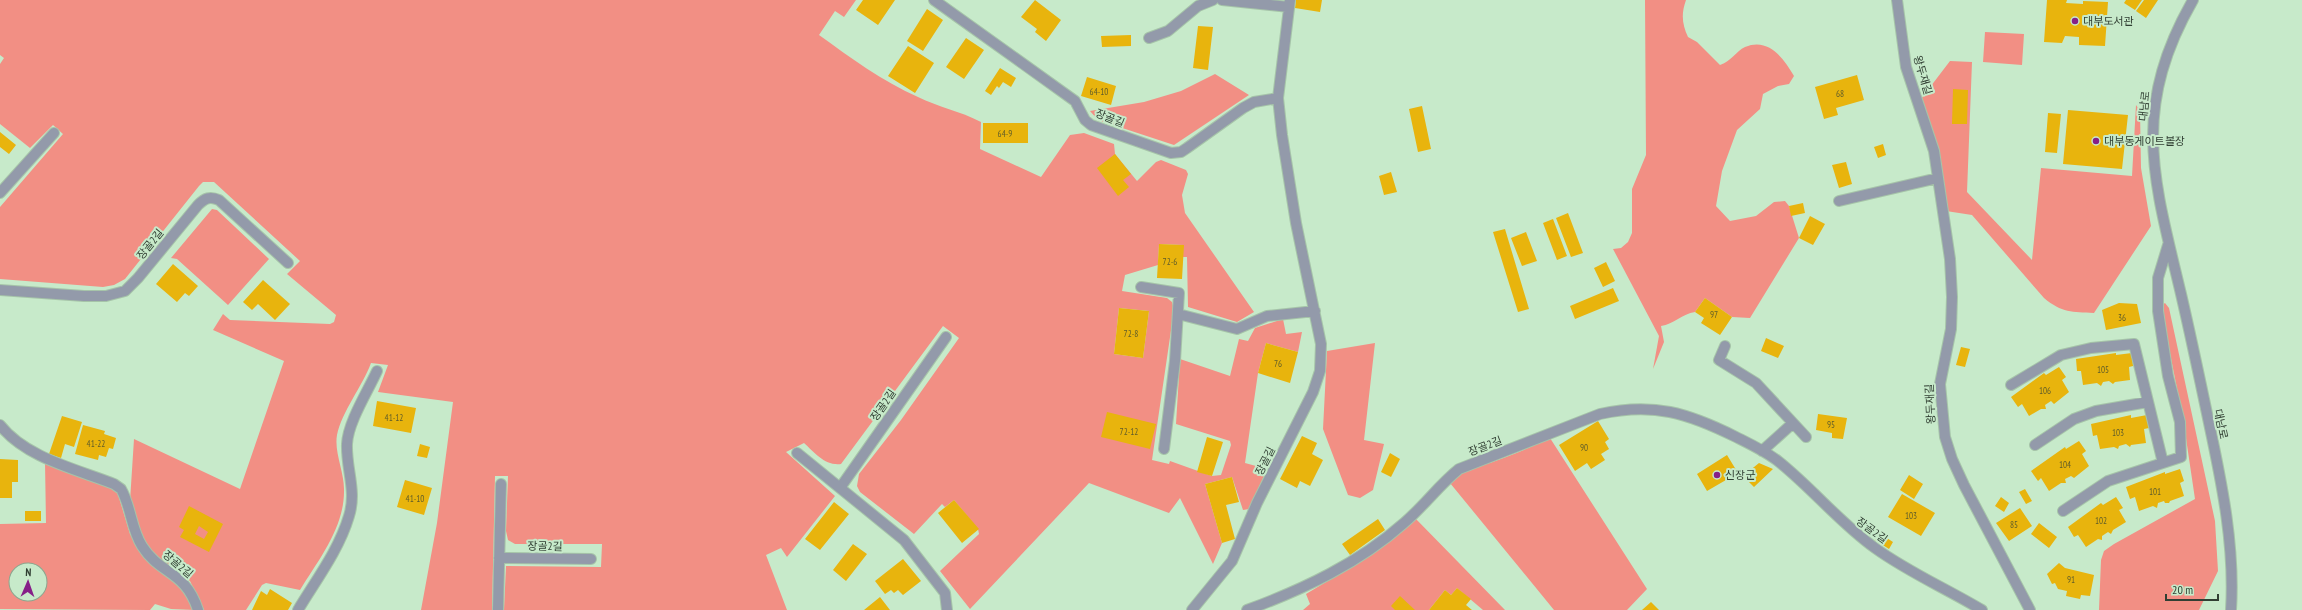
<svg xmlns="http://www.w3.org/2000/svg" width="2302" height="610" viewBox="0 0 2302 610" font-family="'PT Sans Narrow','Noto Sans KR',sans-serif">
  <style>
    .green { fill: #f28f84; fill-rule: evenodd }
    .building { fill: #e8b40d; fill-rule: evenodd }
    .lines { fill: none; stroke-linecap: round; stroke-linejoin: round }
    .minor-casing { stroke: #a6c4a9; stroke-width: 12 }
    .minor { stroke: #939aaa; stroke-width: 10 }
    .poi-dot { fill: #862088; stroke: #c7eaca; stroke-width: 1.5 }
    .labels { text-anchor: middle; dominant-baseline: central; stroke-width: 4; stroke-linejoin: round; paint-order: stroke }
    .number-label { font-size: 9px; fill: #5f5c2a }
    .poi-label { font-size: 11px; fill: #313f33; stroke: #c7eaca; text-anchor: start }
    .street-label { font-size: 11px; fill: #313f33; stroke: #c7eaca }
  </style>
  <rect width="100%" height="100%" fill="#c7eaca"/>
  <path class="green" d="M0 0H856L844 17 835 11 819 35C851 58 882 81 918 97 938 107 960 111 981 122L980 149 1041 177 1070 135 1084 133 1114 144 1115 154 1137 181 1156 162 1161 160 1186 170 1188 174 1182 195 1185 213 1254 312 1237 322 1188 307 1187 257H1183V245L1159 244 1158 265 1125 275 1122 291 1167 298 1172 302 1174 310 1152 460 1169 464 1170 461 1212 476 1221 475 1231 445 1230 441 1176 424 1180 359 1230 376 1239 339 1248 341 1255 328 1283 319 1286 334 1302 332 1298 352 1266 343 1258 373 1245 463 1267 469 1249 509 1243 510 1232 477 1205 484 1222 543 1213 564 1180 498 1169 513 1089 483 970 609 940 571 979 534 978 529 954 500 945 507 942 504 914 534 860 492 857 486 859 474 901 420 959 338 943 326 841 464C825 466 815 453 804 443L786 452 835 496 787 557 781 548 766 555 787 610H504L506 566 601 567 602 544H515L508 540 506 531 508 476H495L492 610H421L437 523 453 402 378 392 388 365 371 363C363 385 341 413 337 435 334 452 344 471 344 489 345 527 319 559 300 590L266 583 262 585 246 610H204L190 581 156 558 145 543 138 527 130 501 134 439 240 489 284 361 213 330 223 314 230 320 330 324 334 322 336 315 287 274 300 261 214 182H203L199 186 125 279 114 285 103 287 0 279V207L63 134 53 125 30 148 0 124V64L4 58 0 55ZM1119 308 1149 311 1143 358 1114 354Z
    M1645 0H1686C1681 14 1682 24 1688 37L1697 42 1720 65C1732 61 1736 51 1745 47 1769 37 1784 59 1794 76L1789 84 1778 86 1763 94 1760 109 1737 130 1722 171 1716 206 1730 221 1756 216 1774 202 1785 201 1789 206 1799 238 1750 318 1732 317 1705 298 1695 312C1682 314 1674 324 1661 326L1664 342 1653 369 1659 336 1613 249 1621 248 1628 242 1632 233V189L1646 155Z
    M1985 32 2024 34 2022 65 1983 62Z
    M1950 61 1972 62 1967 192 2032 260 2041 168 2132 176 2136 105 2140 111 2141 168 2151 226 2094 313C2072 312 2062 313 2044 298L1972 215 1946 211C1940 172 1935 135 1921 99Z
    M1215 74 1249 95 1174 145 1098 120 1090 111 1144 102 1181 91Z
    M212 209 217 210 269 259 228 305 177 259 171 258Z
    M2165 303 2169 308 2215 521 2218 571 2199 610H2099L2101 560 2104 551 2114 544 2195 499 2183 418 2163 319 2162 305Z
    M1375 343 1364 440 1384 444 1373 490 1360 498 1348 495 1323 429 1327 351Z
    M1550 438 1647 589 1627 610H1554L1450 483C1463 469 1480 467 1498 460 1515 454 1533 446 1550 438Z
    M45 462 117 491 130 534 140 552 176 580 196 610 171 609 155 604 150 610 0 609V524L46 523ZM16 570H40V594H16Z
    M1415 518 1505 610H1483L1457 588 1451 595 1445 590 1429 610H1303L1310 604 1306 594 1346 570Z"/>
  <path class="building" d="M863 0H895L878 25 856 10Z
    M1035 0 1061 20 1046 41 1035 32 1037 29 1021 17Z
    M1296 0H1322L1320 12 1295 8Z
    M2047 0H2067L2066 3 2083 4V1L2108 2 2105 46 2079 45V37L2065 36 2062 43 2044 42Z
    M2126 0H2142L2135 10 2124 3Z
    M2144 0H2158L2146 18 2136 11Z
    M927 9 943 20 923 51 907 41Z
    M1198 26 1213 27 1208 70 1193 68Z
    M1131 35V46L1102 47 1101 36Z
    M966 38 984 50 964 79 946 67Z
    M908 46 934 63 915 93 888 76Z
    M1000 68 1016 78 1011 87 1003 82 999 88 997 86 991 95 985 91Z
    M1857 75 1864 100 1836 108 1838 115 1824 119 1815 87Z
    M1087 77 1116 86 1111 105 1081 96Z
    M1953 89 1968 90 1967 124H1952Z
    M1422 106 1431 149 1418 152 1409 109Z
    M2068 110 2128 115 2122 169 2063 164Z
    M2048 113 2061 114 2057 153 2045 152Z
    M983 123H1028V143H983Z
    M0 132 16 145 9 154 0 147Z
    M1883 144 1886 155 1878 158 1874 147Z
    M1115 154 1131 174 1123 180 1129 187 1118 196 1097 168Z
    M1846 162 1852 184 1839 188 1832 165Z
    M1391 172 1397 192 1384 195 1379 176Z
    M1803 203 1805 213 1791 216 1789 206Z
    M1568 213 1583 253 1571 257 1556 218Z
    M1810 216 1825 224 1813 245 1799 238Z
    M1553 219 1567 256 1557 260 1543 223Z
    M1505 229 1529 309 1518 312 1493 232Z
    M1526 232 1537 261 1522 266 1511 238Z
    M1159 244 1184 245 1182 279 1157 278Z
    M1606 262 1615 281 1603 287 1594 268Z
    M173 264 198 286 189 296 185 293 177 302 156 284Z
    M263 280 290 304 275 320 258 304 252 310 243 302Z
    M1613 288 1619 301 1575 319 1570 306Z
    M1705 298 1732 317 1720 335 1701 323 1704 318 1695 312Z
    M2119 303 2137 304 2141 323 2106 330 2102 310Z
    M1119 308 1149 311 1143 358 1114 354Z
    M1766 338 1784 346 1778 358 1761 351Z
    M1266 343 1298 352 1290 383 1258 373Z
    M1961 347 1970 349 1965 367 1956 365Z
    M2116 353V355L2132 353 2133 366 2129 367 2130 380 2115 382 2113 384 2109 381 2103 382 2101 386 2097 383 2083 385 2081 371H2077L2076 359Z
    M2059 367 2066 377 2062 380 2069 392 2054 404 2051 401 2045 405 2046 409H2041L2029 416 2022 404 2018 407 2011 397 2044 373 2046 375Z
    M377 401 416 408 411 433 373 426Z
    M1107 412 1156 424 1150 449 1101 437Z
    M1818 414 1847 418 1843 439 1832 438V433L1816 430Z
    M2131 415V418L2147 415 2149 428 2144 429 2146 443 2131 445 2130 447 2126 444 2119 446 2118 449 2114 447 2100 449 2097 435 2093 436 2091 424Z
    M62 416 82 422 74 447 65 444 61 458 49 454Z
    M1598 421 1609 439 1605 442 1609 449 1601 454 1605 460 1591 469 1587 463 1575 471 1559 445Z
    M83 425 105 431 104 434 116 438 113 449 109 448 106 457 99 455 98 460 75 454Z
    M1302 436 1317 443 1312 454 1323 460 1310 486 1300 481 1297 488 1280 479Z
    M1207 437 1223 442 1212 476 1197 472Z
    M2079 441 2086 451 2082 454 2089 466 2074 478 2071 476 2065 479 2066 483H2061L2049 491 2041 478 2038 481 2031 471 2065 447 2066 449Z
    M420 444 430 447 427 458 417 456Z
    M1390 453 1400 459 1391 477 1381 472Z
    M1727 455 1738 473 1707 491 1697 474Z
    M0 459 18 460V482H12V498H0Z
    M1759 463 1773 469 1754 487 1743 476Z
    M2180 469 2184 481 2180 483 2184 496 2170 501 2169 503H2165L2164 501 2158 503 2157 508 2153 506 2139 511 2135 497 2130 499 2126 487 2165 472V474Z
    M1909 475 1923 484 1914 499 1900 490Z
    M1232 477 1239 502 1226 505 1235 539 1222 543 1205 484Z
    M405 480 432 488 424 515 397 507Z
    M2025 489 2032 501 2026 504 2019 492Z
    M1902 494 1935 513 1921 536 1888 517Z
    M2001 497 2009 503 2004 512 1995 506Z
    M2116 497 2123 508 2119 510 2126 522 2113 530 2111 534 2108 532 2102 536V540L2098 539 2086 547 2078 535 2074 537 2068 527 2101 503 2103 505Z
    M954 500 979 529 962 543 938 513Z
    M834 502 849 514 820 550 805 539Z
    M189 506 223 524 209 552 180 537 184 530 179 527ZM199 526 208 532 204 539 195 534Z
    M2020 508 2032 526 2009 541 1996 523Z
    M25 511H41V521H25Z
    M1378 519 1385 530 1350 555 1342 544Z
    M2039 523 2057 537 2049 548 2031 534Z
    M1879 533 1893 542 1889 549 1875 540Z
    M853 544 867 554 846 581 833 570Z
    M903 559 921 581 903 595 898 590 894 593 891 590 885 594 875 581Z
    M2059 563 2065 568 2094 575 2090 596 2081 595 2080 599 2066 596 2067 591 2058 589 2055 583 2052 584 2047 574Z
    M1457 588 1471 599 1466 605 1472 610H1429L1445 590 1451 595Z
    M270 589 292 603 288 610H252L261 591 267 595Z
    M1400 596 1415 610H1395L1391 606Z
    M880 597 890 610H864Z
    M1651 602 1659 610H1642Z"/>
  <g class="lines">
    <g class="minor-casing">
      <path id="minor" d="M934 0 1075 101 1085 120 1091 125 1171 153 1181 152 1187 148 1243 108 1254 102 1278 98
        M1222 0 1289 7
        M1897 0 1906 67 1934 151 1950 259 1952 297 1951 329 1940 384 1945 437 1952 459 1964 485 2030 610
        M2193 0C2130 110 2154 180 2181 294 2191 337 2200 380 2209 423 2222 484 2235 547 2231 610
        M1149 38 1168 31 1198 6 1213 0
        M0 193 54 133
        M1839 201 1938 178
        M1141 287 1179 293 1175 361 1164 449
        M0 290 84 296H106L125 291 138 278 198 205C205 198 210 196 219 200L288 263
        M1178 314 1237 329 1267 316 1315 311
        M1725 346 1719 360 1756 383 1806 437
        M2011 385 2061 355 2091 348 2134 344 2163 463
        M0 425C26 458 76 469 114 484L121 489C131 506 131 529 142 546 160 575 185 570 198 610
        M2035 445 2074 419 2096 411 2148 402
        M1762 451 1793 423
        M797 453 904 540 945 593 947 610
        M840 488 946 337
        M2063 511 2108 481 2181 457 2180 422 2168 376 2158 311V278L2168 245
        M499 558 591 559
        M298 610C316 580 339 550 349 516 357 491 346 469 347 444 348 422 368 391 377 371
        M498 610 501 484
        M1192 610 1232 561 1257 503 1313 392 1320 371 1321 344 1296 223 1282 135 1278 98 1290 0
        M1247 610C1304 589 1359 563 1404 523 1424 506 1439 485 1459 469L1600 414C1653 402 1688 413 1736 437 1750 444 1765 451 1778 461 1812 488 1839 522 1875 548 1908 572 1947 589 1982 610"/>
    </g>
    <use href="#minor" class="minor"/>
  </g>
  <g class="poi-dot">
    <circle cx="2075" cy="21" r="4"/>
    <circle cx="2096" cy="141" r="4"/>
    <circle cx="1717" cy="475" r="4"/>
  </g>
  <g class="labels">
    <g class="number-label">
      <text x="1099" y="91">64-10</text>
      <text x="1840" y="93">68</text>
      <text x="1005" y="133">64-9</text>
      <text x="1170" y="261">72-6</text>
      <text x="1714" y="314">97</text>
      <text x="2122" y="317">36</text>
      <text x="1131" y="333">72-8</text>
      <text x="1278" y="363">76</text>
      <text x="2103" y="369">105</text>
      <text x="2045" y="390">106</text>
      <text x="394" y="417">41-12</text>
      <text x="1831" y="424">95</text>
      <text x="1129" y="431">72-12</text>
      <text x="2118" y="432">103</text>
      <text x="96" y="443">41-22</text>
      <text x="1584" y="447">90</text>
      <text x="2065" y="464">104</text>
      <text x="2155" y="491">101</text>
      <text x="415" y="498">41-10</text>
      <text x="1911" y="515">103</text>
      <text x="2101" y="520">102</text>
      <text x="2014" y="524">85</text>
      <text x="2071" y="579">91</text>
    </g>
    <g class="poi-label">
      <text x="2083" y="21">대부도서관</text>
      <text x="2104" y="141">대부동게이트볼장</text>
      <text x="1725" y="475">신장군</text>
    </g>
    <g class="street-label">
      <text transform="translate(1923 75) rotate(74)">왕두재길</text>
      <text transform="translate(2144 106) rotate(-84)">대남로</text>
      <text transform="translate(1110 118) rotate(22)">장골길</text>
      <text transform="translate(150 244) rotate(-51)">장골2길</text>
      <text transform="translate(1930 404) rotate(-93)">왕두재길</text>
      <text transform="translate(883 405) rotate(-55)">장골2길</text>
      <text transform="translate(2221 424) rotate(78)">대남로</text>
      <text transform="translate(1485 446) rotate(-21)">장골2길</text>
      <text transform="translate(1265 461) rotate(-63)">장골길</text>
      <text transform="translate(1872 530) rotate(36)">장골2길</text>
      <text transform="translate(545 546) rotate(1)">장골2길</text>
      <text transform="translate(178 564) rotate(40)">장골2길</text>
    </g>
  </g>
  <g transform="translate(28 582) rotate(2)"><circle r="19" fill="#c7eaca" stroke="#8ba68e"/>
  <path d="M0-3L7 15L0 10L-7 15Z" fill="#862088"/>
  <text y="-6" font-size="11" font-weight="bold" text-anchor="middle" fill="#313f33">N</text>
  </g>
  <path d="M2166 594v6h52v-6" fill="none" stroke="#313f33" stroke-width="2"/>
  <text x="2172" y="594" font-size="12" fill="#313f33" stroke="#c7eaca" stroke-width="3" paint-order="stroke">20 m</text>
</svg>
